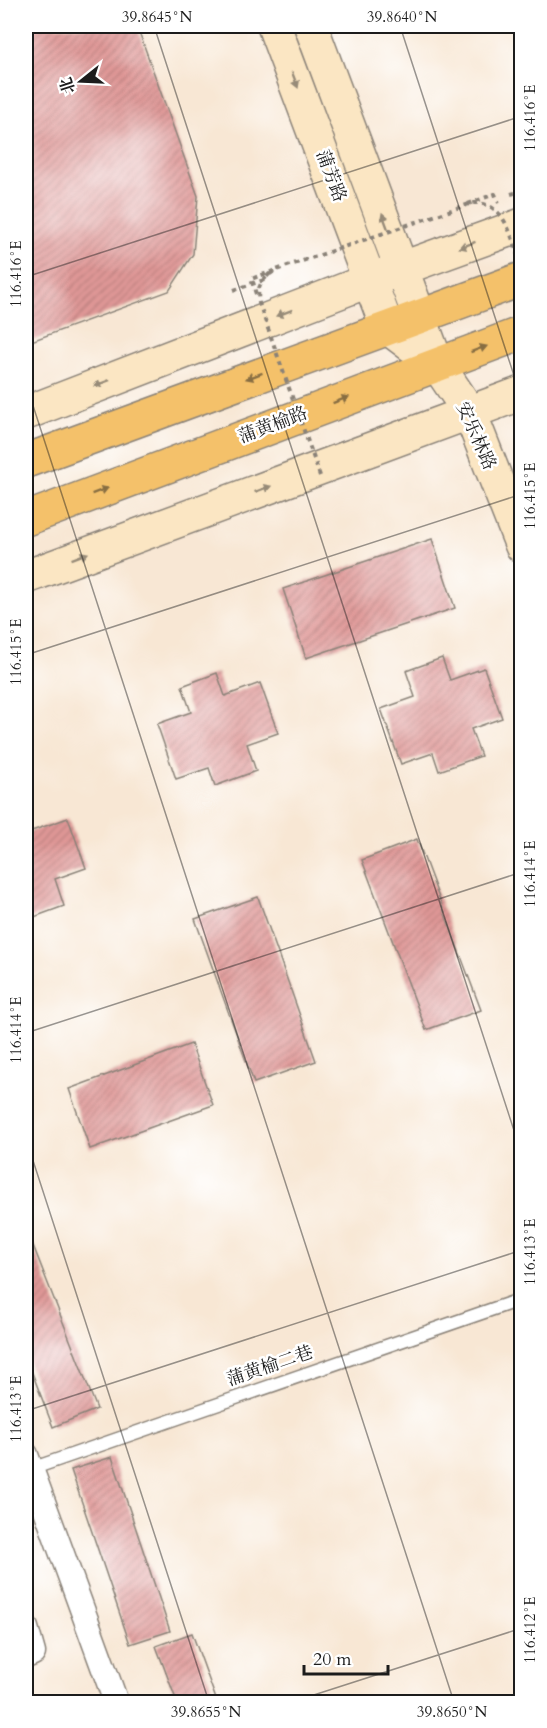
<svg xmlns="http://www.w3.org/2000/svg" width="547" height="1728" viewBox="0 0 547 1728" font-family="Cardo,'Noto Serif SC',serif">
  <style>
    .building { fill: url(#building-hatch) }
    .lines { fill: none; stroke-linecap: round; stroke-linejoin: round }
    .lane-casing { stroke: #8a8278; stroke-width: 15 }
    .street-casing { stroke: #8a8278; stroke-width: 27 }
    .secondary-casing { stroke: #8a8278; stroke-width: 36 }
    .primary-casing { stroke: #8a8278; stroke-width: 36 }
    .path { stroke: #8a8278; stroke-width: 4; stroke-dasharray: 4.5 4.5; stroke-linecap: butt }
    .lane { stroke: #fff; stroke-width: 12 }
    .street { stroke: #fff; stroke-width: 24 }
    .secondary { stroke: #fbe6c3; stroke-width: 33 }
    .primary { stroke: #f4c16a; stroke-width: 33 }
    .path-bridge { stroke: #8a8278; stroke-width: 4; stroke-dasharray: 4.5 4.5; stroke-linecap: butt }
    .oneway { fill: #978b78 }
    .oneway2 { fill: #886e43 }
    .ticks { fill: none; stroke: #1c1c1c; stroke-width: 1.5; stroke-opacity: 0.45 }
    .labels { text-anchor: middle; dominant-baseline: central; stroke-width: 5; stroke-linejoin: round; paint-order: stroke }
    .street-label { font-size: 18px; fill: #1c1c1c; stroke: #fff }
    .neatline { fill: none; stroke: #1c1c1c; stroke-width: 2 }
    .ticks-label { font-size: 15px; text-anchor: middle; fill: #1c1c1c }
  </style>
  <defs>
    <pattern id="building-hatch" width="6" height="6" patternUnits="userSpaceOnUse" patternTransform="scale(1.5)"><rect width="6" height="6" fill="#e09897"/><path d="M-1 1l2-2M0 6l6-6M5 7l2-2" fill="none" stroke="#b57b7a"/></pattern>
  </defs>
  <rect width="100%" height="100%" fill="#fff"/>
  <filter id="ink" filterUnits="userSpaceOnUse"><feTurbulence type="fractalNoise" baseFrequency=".0167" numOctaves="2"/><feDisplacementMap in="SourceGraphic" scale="12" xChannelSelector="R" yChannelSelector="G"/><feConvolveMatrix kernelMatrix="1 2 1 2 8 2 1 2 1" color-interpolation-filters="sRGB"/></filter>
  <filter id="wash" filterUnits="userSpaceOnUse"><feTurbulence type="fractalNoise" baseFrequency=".008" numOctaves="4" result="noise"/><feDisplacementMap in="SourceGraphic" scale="24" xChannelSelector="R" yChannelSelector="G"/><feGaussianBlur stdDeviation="1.35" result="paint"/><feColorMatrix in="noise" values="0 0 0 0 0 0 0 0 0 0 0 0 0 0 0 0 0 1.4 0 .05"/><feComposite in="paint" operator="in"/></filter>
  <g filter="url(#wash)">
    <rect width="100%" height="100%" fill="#f8e7d4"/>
    <g id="blocks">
      <path class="building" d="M26 26H137L198 196 193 254 169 291 26 343Z
        M432 539 455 608 306 658 283 589Z
        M442 658 450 680 484 668 502 718 471 729 481 756 439 771 433 753 401 764 381 709 415 697 406 671Z
        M217 673 225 696 260 683 278 733 247 744 256 771 215 786 209 768 176 779 157 724 191 712 182 686Z
        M68 818 86 868 55 879 64 906 26 920V833Z
        M417 839 481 1010 426 1030 362 860Z
        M258 897 316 1061 254 1083 195 919Z
        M191 1044 213 1105 90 1149 69 1089Z
        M26 1230H27L97 1409 53 1427 26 1357Z
        M112 1457 170 1631 130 1644 71 1470Z
        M192 1633 217 1702H177L156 1646Z"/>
    </g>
  </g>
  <g filter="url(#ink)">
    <use href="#blocks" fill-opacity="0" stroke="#8a8278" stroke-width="1.5"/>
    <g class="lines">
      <g class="lane-casing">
        <path id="lane" d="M31 1469 522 1299"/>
      </g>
      <g class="street-casing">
        <path id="street" d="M26 1455 116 1702
          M26 1628 33 1653 26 1656"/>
      </g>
      <g class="secondary-casing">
        <path id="secondary" d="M274 26 387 327 411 345
          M311 26 437 364 470 413 522 546
          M26 413 370 280 522 225
          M26 577 522 393"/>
      </g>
      <g class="primary-casing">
        <path id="primary" d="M26 461 522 279
          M26 519 522 333"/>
      </g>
      <path class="path" d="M511 194 522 191
        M468 204 495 194 499 203
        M234 290 264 280 270 273
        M256 294 251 279 276 270"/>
      <use href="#lane" class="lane"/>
      <use href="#street" class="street"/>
      <use href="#secondary" class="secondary"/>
      <use href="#primary" class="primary"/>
      <path class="path-bridge" d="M320 476 259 303C256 286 262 279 276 270L472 203C507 201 512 241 522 267"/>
    </g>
    <defs><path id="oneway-solid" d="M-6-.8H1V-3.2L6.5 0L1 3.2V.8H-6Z" transform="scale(1.5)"/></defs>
    <g class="oneway">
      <use href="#oneway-solid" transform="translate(295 80) rotate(69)"/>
      <use href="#oneway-solid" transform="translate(385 221) rotate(-110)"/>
      <use href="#oneway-solid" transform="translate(467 245) rotate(160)"/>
      <use href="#oneway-solid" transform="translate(284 313) rotate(159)"/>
      <use href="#oneway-solid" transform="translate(102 383) rotate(159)"/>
      <use href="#oneway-solid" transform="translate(263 489) rotate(-20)"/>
      <use href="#oneway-solid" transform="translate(80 556) rotate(-20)"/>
    </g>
    <g class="oneway2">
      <use href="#oneway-solid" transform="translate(479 349) rotate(-20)"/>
      <use href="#oneway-solid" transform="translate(254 376) rotate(160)"/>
      <use href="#oneway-solid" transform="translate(341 400) rotate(-21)"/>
      <use href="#oneway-solid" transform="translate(100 491) rotate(-21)"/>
    </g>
  </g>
  <path class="ticks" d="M154 26 522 1155M400 26 522 400M26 277 522 116M26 384 454 1702M26 655 522 494M26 1033 522 872M26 1139 209 1702M26 1411 522 1250M292 1702 522 1628"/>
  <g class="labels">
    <g class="street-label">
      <text transform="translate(331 176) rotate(69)">蒲芳路</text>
      <text transform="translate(273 425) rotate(-21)">蒲黄榆路</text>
      <text transform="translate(476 436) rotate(66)">安乐林路</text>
      <text transform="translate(270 1366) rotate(-19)">蒲黄榆二巷</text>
    </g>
  </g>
  <rect width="547" height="1728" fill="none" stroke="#fff" stroke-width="66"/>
  <g transform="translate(81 81) rotate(252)" stroke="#ffffff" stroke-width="4.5" paint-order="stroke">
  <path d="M0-4.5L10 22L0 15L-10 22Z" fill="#1c1c1c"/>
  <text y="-9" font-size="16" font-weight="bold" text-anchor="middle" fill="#1c1c1c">北</text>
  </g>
  <path d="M304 1665v9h84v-9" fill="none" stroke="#1c1c1c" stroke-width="3"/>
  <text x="313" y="1665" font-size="18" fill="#1c1c1c" stroke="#ffffff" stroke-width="4.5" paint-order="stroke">20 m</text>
  <rect x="33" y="33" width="481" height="1662" class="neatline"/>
  <g class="ticks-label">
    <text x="157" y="22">39.8645°N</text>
    <text x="402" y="22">39.8640°N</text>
    <text transform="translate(530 118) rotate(-90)" y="5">116.416°E</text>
    <text transform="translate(16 274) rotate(-90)" y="5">116.416°E</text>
    <text transform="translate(530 496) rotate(-90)" y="5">116.415°E</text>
    <text transform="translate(16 652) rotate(-90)" y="5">116.415°E</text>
    <text transform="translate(530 874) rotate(-90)" y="5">116.414°E</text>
    <text transform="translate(16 1030) rotate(-90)" y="5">116.414°E</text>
    <text transform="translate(530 1252) rotate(-90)" y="5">116.413°E</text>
    <text transform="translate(16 1409) rotate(-90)" y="5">116.413°E</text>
    <text transform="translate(530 1630) rotate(-90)" y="5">116.412°E</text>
    <text x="206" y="1717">39.8655°N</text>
    <text x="452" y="1717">39.8650°N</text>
  </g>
</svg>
